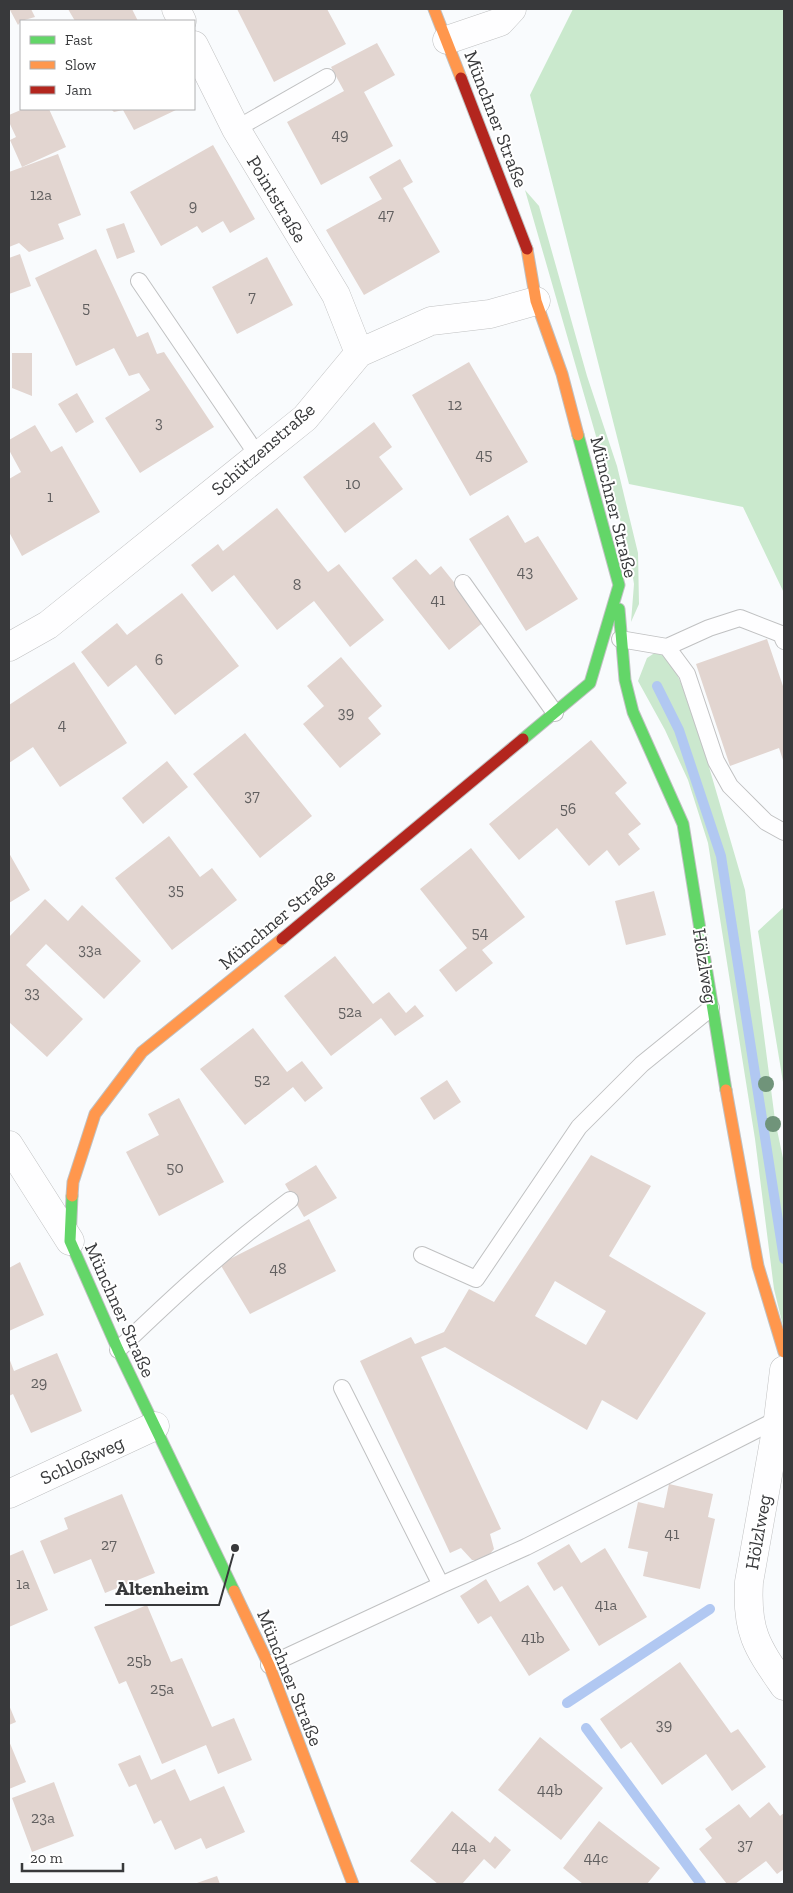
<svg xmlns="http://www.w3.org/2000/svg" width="793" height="1893" viewBox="0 0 793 1893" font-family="'Zilla Slab',serif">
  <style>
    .green { fill: #cbe8ce }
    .forest { fill: #cae9cd }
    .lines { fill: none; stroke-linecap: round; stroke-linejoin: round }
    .stream { stroke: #b1c8f2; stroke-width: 10 }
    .building { fill: #e2d5d0; fill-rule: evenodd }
    .lane-casing { stroke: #c0c1c2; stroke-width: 18 }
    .street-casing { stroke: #c0c1c2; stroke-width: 29 }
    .fast-casing { stroke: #c0c1c2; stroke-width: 13 }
    .slow-casing { stroke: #c0c1c2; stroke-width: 13 }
    .jam-casing { stroke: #c0c1c2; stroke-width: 13 }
    .lane { stroke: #fefeff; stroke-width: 16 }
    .street { stroke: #fefeff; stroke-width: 28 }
    .fast { stroke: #63d668; stroke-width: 11 }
    .slow { stroke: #ff974d; stroke-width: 11 }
    .jam { stroke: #b3261e; stroke-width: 11 }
    .tree { fill: #70947a }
    .labels { text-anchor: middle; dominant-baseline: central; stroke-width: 4; stroke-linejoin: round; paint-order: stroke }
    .number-label { font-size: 16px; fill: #626060 }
    .street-label { font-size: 19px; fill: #38393b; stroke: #fff }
    .leader { fill: none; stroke: #38393b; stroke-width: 2 }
    .callout-dot { fill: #38393b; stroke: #fff; stroke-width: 2 }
    .callout-label { font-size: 20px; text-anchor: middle; font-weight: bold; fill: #38393b; stroke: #fff; stroke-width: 4; stroke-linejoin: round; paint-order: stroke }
  </style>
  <rect width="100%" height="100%" fill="#f9fbfd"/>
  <path class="green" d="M525 190 539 206 587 376 617 466 638 553 639 604 631 622 634 584 628 547Z
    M659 650 671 662 681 683 707 760 745 890 775 1120 784 1163V1330L774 1289 755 1139 708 843 688 780 665 730 638 681 647 658Z"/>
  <path class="forest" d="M573 9H784V593L743 507 629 484 530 95Z
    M784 907V1088L758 931Z"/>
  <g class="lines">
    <path class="stream" d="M657 686 679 730 721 856 784 1259
      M567 1703 710 1609
      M586 1728 701 1884"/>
  </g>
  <path class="building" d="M31 9 35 17 21 21 18 25 10 10Z
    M68 9H132L138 21H75Z
    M237 9H327L346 44 274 82Z
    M377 43 395 75 364 92 393 146 321 185 287 122 344 91 331 67Z
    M23 109H49L66 147 22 167 10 140 16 137 9 122V115Z
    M111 109H178L134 130 123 110 114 112Z
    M213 145 255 219 230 233 223 221 202 233 197 226 161 246 130 192Z
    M58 154 81 215 58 224 64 239 29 252 19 243 9 247V172Z
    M400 159 413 182 403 188 440 252 364 295 326 230 382 199 369 177Z
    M124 223 135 252 117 259 106 229Z
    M96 249 137 337 148 332 157 354 164 352 214 427 140 473 105 418 150 390 139 373 129 376 114 348 76 366 35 278Z
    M20 254 31 286 9 294V258Z
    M267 257 293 305 237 334 212 287Z
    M12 353H32V396L12 388Z
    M469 362 528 462 470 496 412 395Z
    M77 393 94 422 76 433 58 404Z
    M374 422 392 447 379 457 403 489 345 533 303 477Z
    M35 425 51 452 62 446 100 512 22 556 9 532V479L21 472 9 450V440Z
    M277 508 328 572 339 564 384 620 350 647 314 601 277 630 234 575 212 592 191 565 218 544 223 551Z
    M508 515 525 543 538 536 578 599 526 631 469 539Z
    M416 559 430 575 441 566 485 621 449 650 392 578Z
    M182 593 239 666 175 715 136 665 108 687 81 652 117 623 127 635Z
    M767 639 784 689V763L779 748 730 766 696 664Z
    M341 657 382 706 368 718 381 734 340 768 303 724 324 706 307 686Z
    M74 662 127 743 60 787 33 747 9 763V705Z
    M245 733 312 816 260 858 193 774Z
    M591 740 627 783 615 793 641 824 628 834 640 849 619 866 607 850 589 866 557 828 519 860 489 824Z
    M167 761 188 787 143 824 122 798Z
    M169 836 200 877 212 868 237 900 172 950 115 878Z
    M471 848 525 917 482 950 493 963 456 992 439 970 467 948 420 889Z
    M9 853 30 890 9 903Z
    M654 891 666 935 626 945 615 901Z
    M45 899 68 921 82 905 141 961 104 999 46 944 26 965 83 1019 47 1057 9 1022V937Z
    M335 956 373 1004 389 992 406 1013 415 1005 424 1016 395 1036 381 1018 331 1056 284 996Z
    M253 1028 287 1072 302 1061 323 1088 305 1102 293 1087 245 1125 200 1069Z
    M447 1080 461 1102 434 1120 420 1098Z
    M179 1098 224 1182 159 1216 126 1152 159 1135 148 1114Z
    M591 1155 651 1186 609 1256 706 1313 637 1420 602 1400 587 1430 445 1347 421 1357 501 1529 490 1534 494 1549 485 1560H472L461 1548 450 1553 360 1361 411 1337 415 1344 444 1332 469 1289 494 1302ZM555 1281 606 1311 586 1345 535 1316Z
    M316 1165 337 1198 304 1217 285 1184Z
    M309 1219 336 1271 250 1314 220 1264Z
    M20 1262 44 1315 9 1331V1268Z
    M57 1353 82 1411 31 1433 13 1394 9 1396V1358L14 1371Z
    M669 1484 713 1494 708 1517 715 1519 700 1589 643 1576 648 1552 628 1548 638 1502 664 1508Z
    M122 1494 155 1573 105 1593 91 1559 54 1574 40 1541 68 1529 64 1518Z
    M569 1544 581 1563 605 1548 647 1617 599 1646 562 1586 554 1591 537 1563Z
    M23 1550 48 1610 9 1627V1556Z
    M486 1579 500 1602 528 1585 570 1650 529 1676 491 1616 478 1624 460 1596Z
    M147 1605 171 1662 182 1658 212 1727 234 1718 252 1760 218 1774 206 1745 162 1764 126 1681 119 1684 94 1627Z
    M680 1662 731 1733 738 1729 766 1767 732 1791 706 1754 662 1785 631 1742 621 1749 600 1719Z
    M9 1705 16 1722 9 1725Z
    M540 1737 603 1788 561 1840 498 1790Z
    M9 1741 26 1782 9 1789Z
    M140 1755 151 1780 175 1769 190 1801 224 1786 245 1832 206 1849 201 1838 175 1850 161 1820 154 1824 136 1784 129 1787 118 1764Z
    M54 1782 74 1836 32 1852 12 1798Z
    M769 1802 780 1816 784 1813V1869L777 1874 766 1861 735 1884H727L699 1849 712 1838 705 1829 739 1804 750 1818Z
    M452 1811 490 1843 495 1836 511 1850 495 1869 484 1859 462 1884H438L410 1861Z
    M599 1821 660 1868 647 1884H583L563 1868Z
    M217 1876 220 1884H194Z"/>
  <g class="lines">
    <g class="lane-casing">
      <path id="lane" d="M236 129 327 77
        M139 281 258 456
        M463 583 555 713
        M620 639 667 647 709 628 740 618 781 634 784 641
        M667 647 687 674 716 761 730 786 766 822 784 832
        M422 1255 476 1279 579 1127 642 1064 711 1008
        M118 1350C174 1296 227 1247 290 1200
        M441 1585 526 1547 778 1419
        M269 1665 441 1585 342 1388"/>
    </g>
    <g class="street-casing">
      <path id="street" d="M176 9 182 21
        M447 40 500 22 512 9
        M194 45 236 129 336 295 359 353
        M9 647 48 625 305 418 359 353 431 321 490 314 536 301
        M9 1145 70 1241
        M784 1370 778 1419 749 1582C746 1632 757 1647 784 1686
        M9 1494 155 1426"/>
    </g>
    <g class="fast-casing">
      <path id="fast" d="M619 609 625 680 633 712 683 824 726 1090
        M523 739 590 683 619 585 578 435
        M72 1196 70 1241 118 1350 234 1591"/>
    </g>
    <g class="slow-casing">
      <path id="slow" d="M434 9 461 78
        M527 249 536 301 562 374 578 435
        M726 1090 758 1266 784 1352
        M72 1196 73 1182 95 1114 142 1052 282 939
        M234 1591 269 1665 353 1884"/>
    </g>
    <g class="jam-casing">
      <path id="jam" d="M461 78 527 249
        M282 939 523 739"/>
    </g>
    <use href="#lane" class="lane"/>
    <use href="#street" class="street"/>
    <use href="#fast" class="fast"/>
    <use href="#slow" class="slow"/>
    <use href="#jam" class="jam"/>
  </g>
  <g class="tree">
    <circle cx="766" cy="1084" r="8"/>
    <circle cx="773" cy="1124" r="8"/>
  </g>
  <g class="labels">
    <g class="number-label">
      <text x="340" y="134">49</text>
      <text x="41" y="194">12a</text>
      <text x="193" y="205">9</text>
      <text x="386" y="214">47</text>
      <text x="252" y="296">7</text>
      <text x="86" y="307">5</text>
      <text x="455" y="404">12</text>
      <text x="159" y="422">3</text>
      <text x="484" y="454">45</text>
      <text x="353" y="483">10</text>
      <text x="50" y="496">1</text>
      <text x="525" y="571">43</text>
      <text x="297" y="584">8</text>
      <text x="438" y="599">41</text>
      <text x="159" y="659">6</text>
      <text x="346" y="712">39</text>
      <text x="62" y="724">4</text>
      <text x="252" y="795">37</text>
      <text x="568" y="808">56</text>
      <text x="176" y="889">35</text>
      <text x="480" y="932">54</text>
      <text x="90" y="949">33a</text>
      <text x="32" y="992">33</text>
      <text x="350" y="1011">52a</text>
      <text x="262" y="1079">52</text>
      <text x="175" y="1167">50</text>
      <text x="278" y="1268">48</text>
      <text x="39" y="1382">29</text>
      <text x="672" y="1533">41</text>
      <text x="109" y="1544">27</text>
      <text x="23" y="1583">1a</text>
      <text x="606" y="1604">41a</text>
      <text x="533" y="1637">41b</text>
      <text x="139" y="1660">25b</text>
      <text x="162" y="1688">25a</text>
      <text x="664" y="1724">39</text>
      <text x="550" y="1789">44b</text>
      <text x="43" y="1817">23a</text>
      <text x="745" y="1844">37</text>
      <text x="464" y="1846">44a</text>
      <text x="596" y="1857">44c</text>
    </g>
    <g class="street-label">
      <text transform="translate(496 119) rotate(69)">Münchner Straße</text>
      <text transform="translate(277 199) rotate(59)">Pointstraße</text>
      <text transform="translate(263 449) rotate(-41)">Schützenstraße</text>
      <text transform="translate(614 507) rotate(76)">Münchner Straße</text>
      <text transform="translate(277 919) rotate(-40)">Münchner Straße</text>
      <text transform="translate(705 966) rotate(81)">Hölzlweg</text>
      <text transform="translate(120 1310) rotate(66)">Münchner Straße</text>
      <text transform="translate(82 1460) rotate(-25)">Schloßweg</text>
      <text transform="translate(758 1532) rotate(-80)">Hölzlweg</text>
      <text transform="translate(290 1678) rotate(68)">Münchner Straße</text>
    </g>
  </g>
  <path class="leader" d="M235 1548L219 1605H105"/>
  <circle class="callout-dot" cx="235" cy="1548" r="5"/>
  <g class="callout-label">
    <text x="162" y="1595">Altenheim</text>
  </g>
  <rect width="793" height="1893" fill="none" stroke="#38393b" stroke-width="20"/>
  <rect x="20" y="20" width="175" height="90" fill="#ffffff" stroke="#afb0b1"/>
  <rect x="30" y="36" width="25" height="8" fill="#63d668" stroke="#afb0b1"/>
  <text x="65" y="45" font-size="15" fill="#38393b">Fast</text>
  <rect x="30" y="61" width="25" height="8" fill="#ff974d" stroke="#afb0b1"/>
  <text x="65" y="70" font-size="15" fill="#38393b">Slow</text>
  <rect x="30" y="86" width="25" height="8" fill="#b3261e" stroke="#afb0b1"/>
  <text x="65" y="95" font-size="15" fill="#38393b">Jam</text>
  <path d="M22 1863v8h101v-8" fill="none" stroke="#38393b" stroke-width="2.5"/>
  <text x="30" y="1863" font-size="15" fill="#38393b" stroke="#ffffff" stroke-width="4" paint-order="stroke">20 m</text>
</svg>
